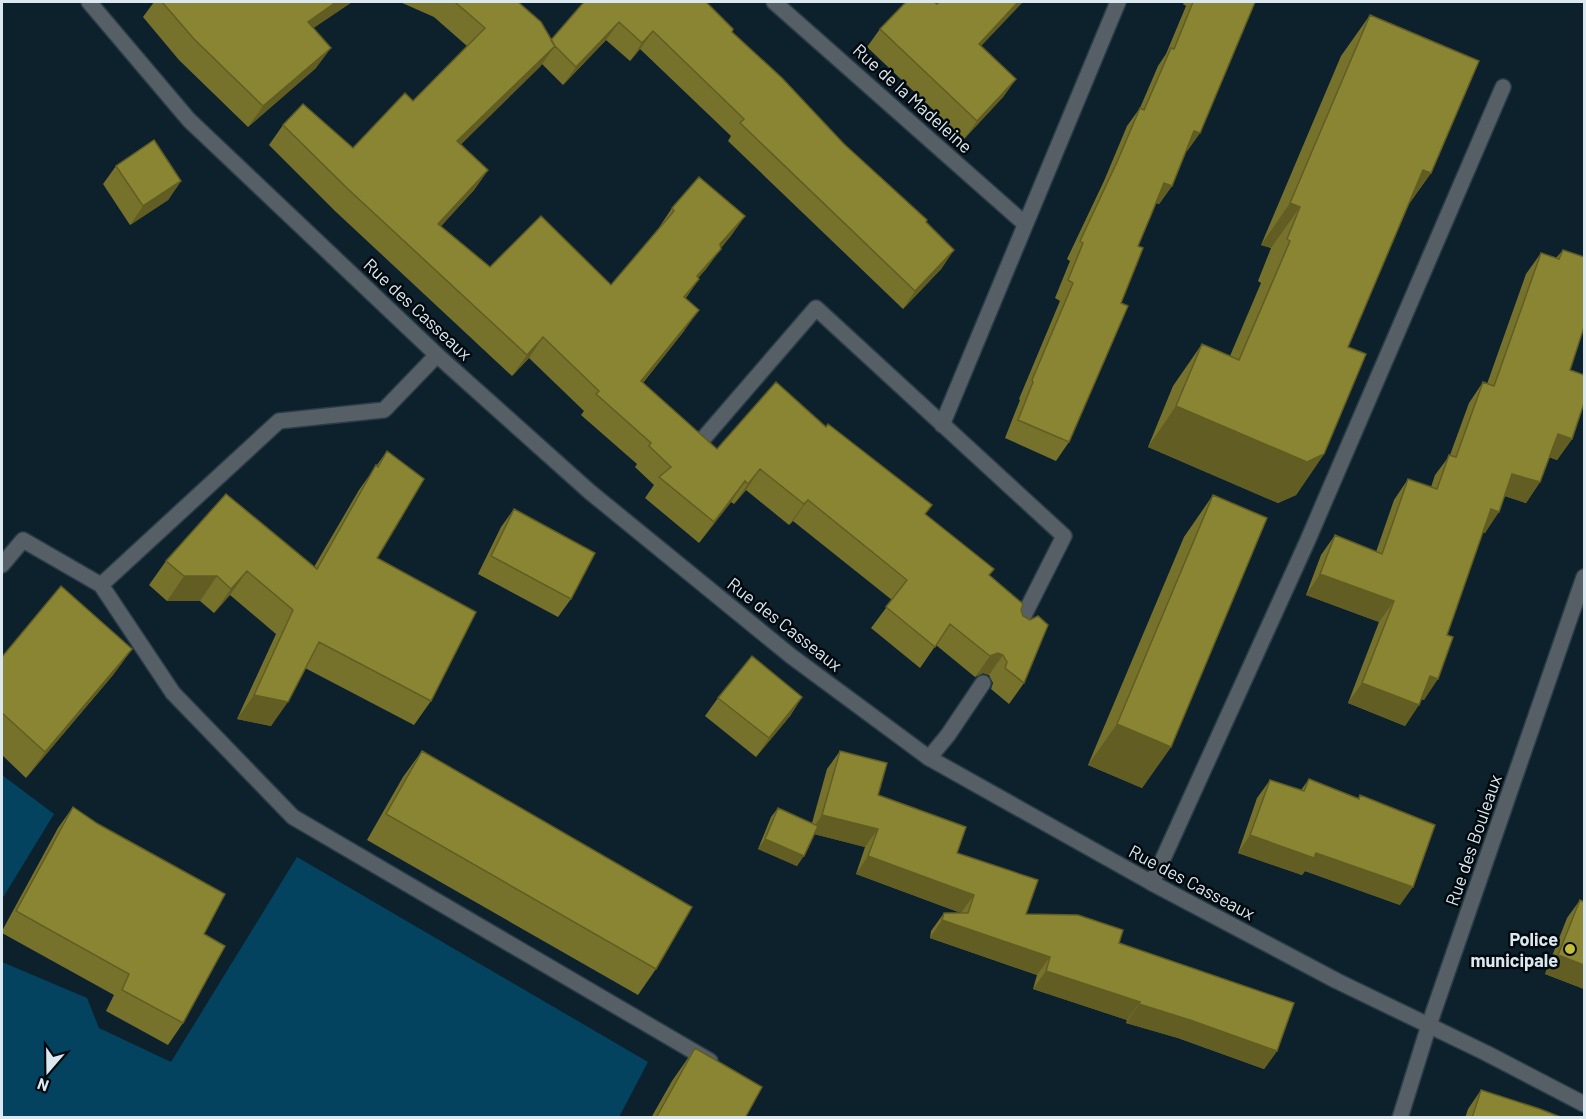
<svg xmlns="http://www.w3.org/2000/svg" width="1586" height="1119" viewBox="0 0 1586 1119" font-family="Barlow,sans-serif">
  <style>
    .green { fill: #034360 }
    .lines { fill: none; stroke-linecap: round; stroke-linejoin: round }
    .service-casing { stroke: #2a3d48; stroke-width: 18 }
    .minor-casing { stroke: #2a3d48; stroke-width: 18 }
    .tertiary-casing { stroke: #2a3d48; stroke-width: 18 }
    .service { stroke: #565f65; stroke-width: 15 }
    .minor { stroke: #565f65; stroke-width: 15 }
    .tertiary { stroke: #565f65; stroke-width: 15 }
    .wall { fill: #77722b }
    .shaded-wall { fill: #615d23 }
    .building { fill: #8a8532; stroke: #615d23; stroke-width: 1.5 }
    .poi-dot { fill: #c5bc3d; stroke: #030a0f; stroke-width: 2 }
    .labels { text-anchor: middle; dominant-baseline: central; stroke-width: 5; stroke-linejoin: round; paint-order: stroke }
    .street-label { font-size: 18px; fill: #dce8f0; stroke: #030a0f }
    .poi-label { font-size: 18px; font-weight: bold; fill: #dce8f0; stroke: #030a0f; text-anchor: end }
  </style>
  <rect width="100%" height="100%" fill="#0d212d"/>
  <path class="green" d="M2 775 54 814 2 899Z
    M297 857 648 1062 619 1117H2V962L87 998 99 1028 171 1062Z"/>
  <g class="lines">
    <g class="service-casing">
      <path id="service" d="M2 565 23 540 101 585 279 421 384 410 437 355
        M101 585 173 693 293 817 710 1061
        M1152 883 1307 542 1503 87"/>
    </g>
    <g class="minor-casing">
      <path id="minor" d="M774 2 1025 224
        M942 425 1118 2
        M703 439 816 308 1064 536 1016 631
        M929 758 948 735 983 683
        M1400 1118 1429 1025 1584 577"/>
    </g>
    <g class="tertiary-casing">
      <path id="tertiary" d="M89 2 189 120 437 355 590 492 791 656 929 758 1152 883 1337 981 1486 1053 1584 1104"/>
    </g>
    <use href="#service" class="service"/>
    <use href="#minor" class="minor"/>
    <use href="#tertiary" class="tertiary"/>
  </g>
  <path class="wall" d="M154 2H352L313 28 316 68 248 127 179 60 143 17Z
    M400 2H518L551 40 584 2 732 32 844 144 926 222 942 268 903 309 728 141 731 136 640 49 630 61 606 40 563 85 542 64 461 144 488 170 474 190 441 226 490 267 611 285 658 229 672 208 745 216 730 237 721 248 706 269 698 278 699 279 686 298 684 331 643 383 717 449 925 514 994 569 989 576 1021 610 1024 683 1009 704 991 689 993 683 989 675 983 673 975 677 936 645 920 668 871 628 892 600 793 521 789 525 746 490 734 504 731 502 699 543 645 498 654 485 635 467 637 464 581 415 584 411 529 358 512 376 335 211 269 145 283 125 353 148 413 101 467 46 434 17Z
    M1184 2H1255L1200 133 1187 151H1186L1172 186 1159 204 1156 203 1138 246 1121 303 1069 442 1056 461 1005 438 1020 400 1019 399 1060 301 1055 298 1070 261 1067 259 1104 181 1127 126 1140 108 1158 66 1166 54 1186 6 1183 4Z
    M1370 15 1431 173 1408 205 1348 347 1324 454 1296 495 1278 503 1148 447 1173 386 1202 344 1230 356 1261 283 1258 281 1271 248 1261 245 1341 56Z
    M880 29 981 46 1016 79 1003 97 964 139 867 47Z
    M116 166 181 181 168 200 130 225 103 184Z
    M1563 250 1570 370 1572 439 1557 460 1549 457 1540 482 1526 503 1505 496 1485 533 1483 532 1424 700 1422 699 1405 726 1348 703 1379 622 1306 595 1321 555 1335 535 1376 552 1394 500 1408 479 1431 487 1435 475 1450 455 1469 403 1483 382 1487 384 1526 274 1541 253 1556 258Z
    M387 451 377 558 431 701 414 725 305 668 271 726 237 719 276 634 230 595 214 613 200 601H167L149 585 166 561 314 567 359 490Z
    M1213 495 1171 747 1142 788 1088 765 1184 537Z
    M514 509 571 599 558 617 478 574 501 527Z
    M132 649 113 675 26 778 2 755V657Z
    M802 697 790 716 756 757 705 716 718 698Z
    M422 751 656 969 638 995 367 840 403 777Z
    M840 751 878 795 957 853 1026 914 1119 943 1277 1051 1264 1069 1178 1038 1126 1023 1127 1020 1033 989 1037 975 930 938 931 931 944 913H961L856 874 865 847 814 834 797 866 758 849 771 817 778 808 812 823 827 769Z
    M1309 779 1358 798 1360 795 1400 905 1305 871 1302 875 1238 853 1257 798 1270 780 1301 790Z
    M73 807 204 934 183 1023 168 1045 106 1011 114 995 2 933V931L58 828Z
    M1580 900 1584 902V989L1545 974 1567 918Z
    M695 1048 745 1118H651L672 1081Z
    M1481 1090 1563 1118H1465L1468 1109Z"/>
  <path class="shaded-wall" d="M336 2H352L293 42 308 22Z
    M1018 2H1023L966 62 979 44Z
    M619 22 606 40 563 85 576 67Z
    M653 31 640 49 630 61 642 43Z
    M555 46 540 67 443 162 457 141Z
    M331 48 316 68 248 127 263 106Z
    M1016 79 1003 97 964 139 977 121Z
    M1194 131 1200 133 1187 151 1181 149Z
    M488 170 474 190 424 245 438 224Z
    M1423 170 1431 173 1402 214Z
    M181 181 168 200 130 225 143 206Z
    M1164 183 1172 186 1159 204 1151 202Z
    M1290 203 1300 207 1271 248 1261 245Z
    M745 216 730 237 706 264 720 244Z
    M721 249 706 269 683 296 697 276Z
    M954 250 942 268 903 309 915 291Z
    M699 279 684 300V297Z
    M699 310 684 331 627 402 641 381Z
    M543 337 529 358 512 376 527 355Z
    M1176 406 1324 454 1296 495 1278 503 1148 447Z
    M1558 434 1572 439 1557 460 1543 455Z
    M760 469 746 490 734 504 748 484Z
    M1512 474 1540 482 1526 503 1498 494Z
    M745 481 731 502 699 543 714 522Z
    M808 500 793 521 789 525 804 504Z
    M1491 509 1499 512 1485 533 1477 530Z
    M247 571 230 595 214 613 231 589Z
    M1320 574 1394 601 1379 622 1306 595Z
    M184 576H217L200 601H167Z
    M132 649 113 675 26 778 45 752Z
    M998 653 1003 655 989 675 983 673 975 677 990 656Z
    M1430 676 1438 679 1424 700 1415 697Z
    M1362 683 1419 705 1405 726 1348 703Z
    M254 695 288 702 271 726 237 719Z
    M802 697 790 716 756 757 769 738Z
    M1117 724 1171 747 1142 788 1088 765Z
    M822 815 878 829 865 847 810 833Z
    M1250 835 1316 853 1413 887 1400 905 1305 871 1302 875 1238 853Z
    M765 839 804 856 797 866 758 849Z
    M868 856 974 895 961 913 856 874Z
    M942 920 1050 957 1037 975 930 938Z
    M1558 955 1584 965V989L1545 974Z
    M1046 971 1140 1002 1127 1020 1033 989Z
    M1139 1004 1190 1020 1277 1051 1264 1069 1178 1038 1126 1023Z"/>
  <path class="building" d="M162 2H336L308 22 331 48 263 106 194 39Z
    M455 2H518L541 22 555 46 457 141 488 170 438 224 490 267 541 216 611 285 674 211 672 208 699 177 745 216 720 244 721 249 697 276 699 279 684 297 699 310 641 381 717 449 776 382 826 427 828 424 932 505 925 514 994 569 989 575 1023 604 1021 610 1023 616 1030 620 1038 616 1048 625 1024 683 1005 668 1007 662 1003 655 998 653 990 656 950 624 935 647 886 607 907 580 808 500 804 504 760 469 748 484 745 481 714 522 659 477 671 467 649 446 651 443 596 394 599 391 543 337 527 355 349 190 283 125 303 104 353 148 405 93 413 101 485 28Z
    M584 2H706L733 29 732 32 782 78 844 144 927 220 926 222 954 250 915 291 740 123 744 119 653 31 642 43 619 22 576 67 554 45 551 40Z
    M906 2H934L937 4 939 2H1018L979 44 1016 79 977 121 880 29Z
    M1193 2H1255L1200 133 1194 131 1172 186 1164 183 1151 215 1138 246 1143 248 1121 303 1128 306 1069 442 1018 420 1033 382 1032 380 1073 283 1068 280 1083 243 1080 241 1117 162 1140 108 1144 110 1171 48 1174 49Z
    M1370 15 1479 61 1431 173 1423 170 1348 347 1366 354 1324 454 1307 462 1176 406 1202 344 1239 360 1290 241 1287 239 1300 207 1290 203Z
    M154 140 181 181 143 206 116 166Z
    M1563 250 1584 257V327L1570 370 1584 375V403L1572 439 1558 434 1540 482 1512 474 1499 512 1491 509 1447 635 1453 637 1438 679 1430 676 1419 705 1362 683 1394 601 1320 574 1335 535 1382 554 1408 479 1437 489 1449 455 1456 457 1483 382 1494 386 1541 253 1559 259Z
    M387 451 424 479 377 558 476 612 431 701 319 642 288 702 254 695 293 610 247 571 231 589 217 576H184L166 561 226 494 317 569 376 465 378 467Z
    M1213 495 1267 518 1171 747 1117 724Z
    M514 509 595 553 571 599 491 556Z
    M61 586 132 649 45 752 2 713V657Z
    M752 656 802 697 769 738 718 698Z
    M422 751 692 907 656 969 386 814Z
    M840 751 887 763 878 795 966 827 957 853 1038 880 1026 914 1078 915 1123 930 1119 943 1294 1003 1277 1051 1190 1020 1139 1004 1140 1002 1046 971 1050 957 942 920 944 913H968L974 895 868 856 878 829 822 815Z
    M1309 779 1359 799 1360 795 1435 825 1413 887 1316 853 1314 858 1250 835 1270 780 1304 791Z
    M73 807 98 824 225 894 204 934 225 946 183 1023 122 990 129 974 16 911Z
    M778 808 818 826 804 856 765 839Z
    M1580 900 1584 902V965L1558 955Z
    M695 1048 762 1087 745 1118H656Z
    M1481 1090 1540 1109 1563 1118H1472Z"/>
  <circle class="poi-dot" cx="1570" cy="949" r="6"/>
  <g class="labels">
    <g class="street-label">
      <text transform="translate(913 98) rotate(42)">Rue de la Madeleine</text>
      <text transform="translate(418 309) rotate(43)">Rue des Casseaux</text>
      <text transform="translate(785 624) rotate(38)">Rue des Casseaux</text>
      <text transform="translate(1473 840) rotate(-71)">Rue des Bouleaux</text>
      <text transform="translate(1192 882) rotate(28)">Rue des Casseaux</text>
    </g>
    <g class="poi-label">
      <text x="1558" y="939">Police<tspan x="1558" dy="21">municipale</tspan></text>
    </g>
  </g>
  <rect width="1586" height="1119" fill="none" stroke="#dce8f0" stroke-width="6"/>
  <g transform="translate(48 1071) rotate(200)" stroke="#030a0f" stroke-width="4.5" paint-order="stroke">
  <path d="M0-4.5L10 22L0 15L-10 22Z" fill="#dce8f0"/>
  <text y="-9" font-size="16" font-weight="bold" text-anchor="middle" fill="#dce8f0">N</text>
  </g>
</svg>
